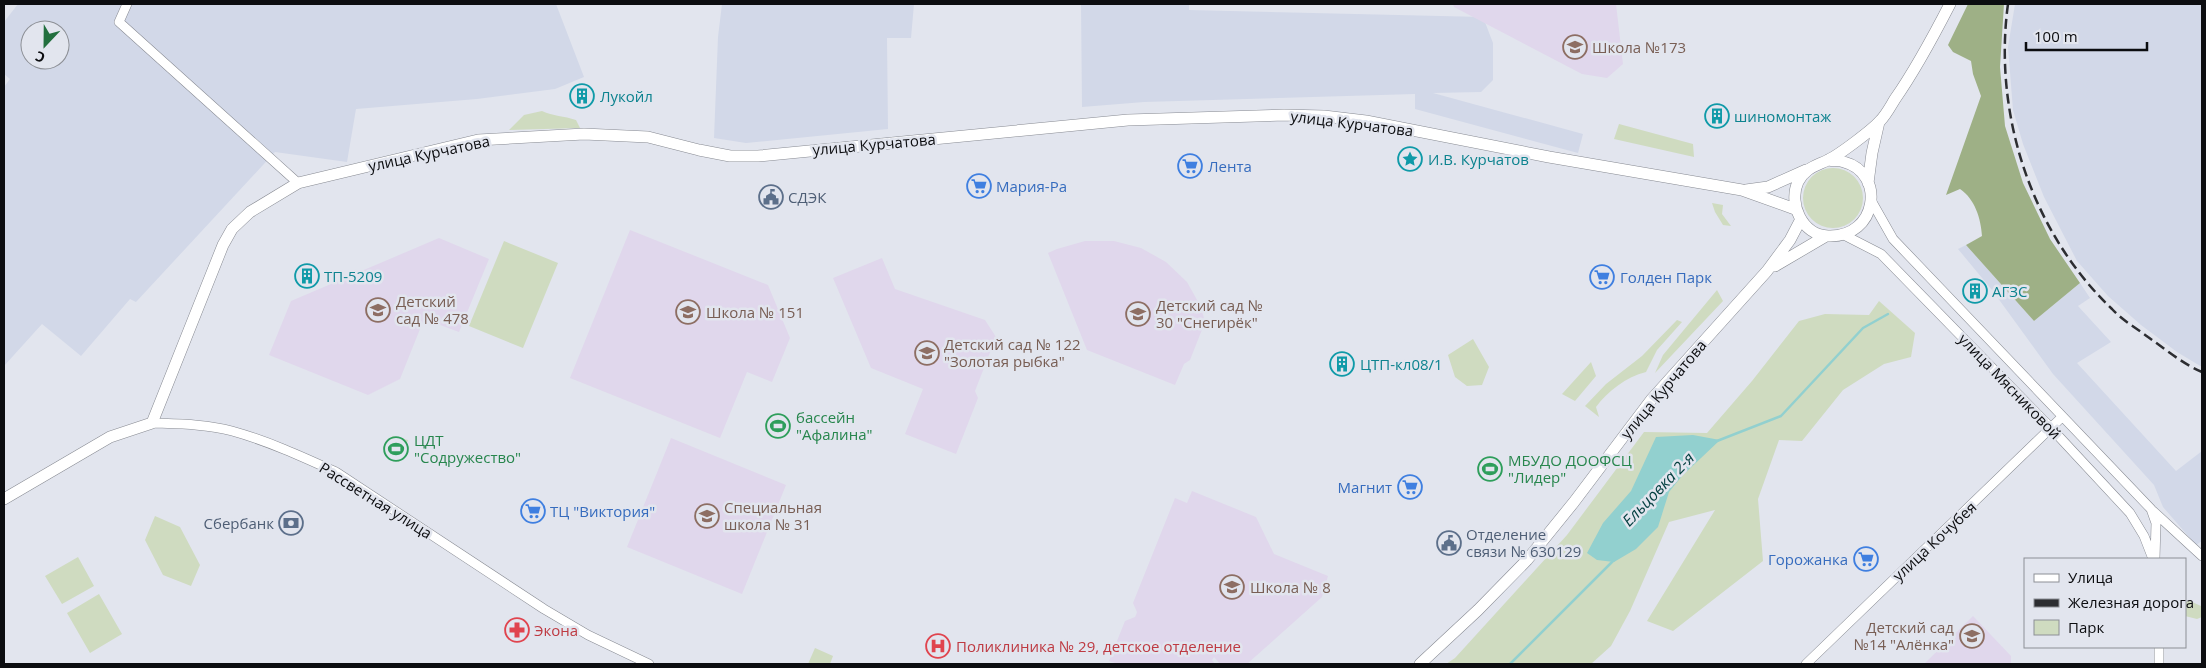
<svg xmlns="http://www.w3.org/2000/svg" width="2206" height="668" viewBox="0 0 2206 668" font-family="'Open Sans',sans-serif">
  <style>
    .built { fill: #d2d8e8; fill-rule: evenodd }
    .education { fill: #e0d7ec }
    .green { fill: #cfdbc0 }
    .forest { fill: #9eb086 }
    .water { fill: #92d0cf }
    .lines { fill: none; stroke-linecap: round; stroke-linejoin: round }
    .stream { stroke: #92d0cf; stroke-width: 2.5 }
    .minor-casing { stroke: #878a92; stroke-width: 10 }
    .major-casing { stroke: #878a92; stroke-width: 12 }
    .minor { stroke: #fff; stroke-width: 9 }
    .major { stroke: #fff; stroke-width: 11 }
    .rail { stroke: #2c2d31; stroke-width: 2.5; stroke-dasharray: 10 5; stroke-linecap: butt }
    .labels { text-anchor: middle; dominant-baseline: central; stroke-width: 5; stroke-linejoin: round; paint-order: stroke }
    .education-label { font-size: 15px; fill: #785e54; stroke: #e2e5ee; text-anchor: start }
    .culture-label { font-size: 15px; fill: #0d838f; stroke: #e2e5ee; text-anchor: start }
    .street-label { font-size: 15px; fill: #0c0d10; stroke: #e2e5ee }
    .shop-label { font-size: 15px; fill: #366cbe; stroke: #e2e5ee; text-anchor: start }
    .service-label { font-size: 15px; fill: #4e5e75; stroke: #e2e5ee; text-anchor: start }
    .leisure-label { font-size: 15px; fill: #27864d; stroke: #e2e5ee; text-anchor: start }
    .health-label { font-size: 15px; fill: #be3a42; stroke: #e2e5ee; text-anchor: start }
    .water-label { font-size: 16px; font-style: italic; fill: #033f40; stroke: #e2e5ee }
  </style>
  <rect width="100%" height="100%" fill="#e2e5ee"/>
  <path class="built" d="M18 4H556L584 77 555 89 477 99 356 109 347 162 275 152 136 302 130 299 81 356 42 324 4 366V87L10 79 4 74V22ZM30 30H60V60H30Z
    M722 4H914L911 38H887L888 129 746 143 714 138 718 37Z
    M1081 4H1189V10L1483 17 1493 43V80L1481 92 1433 93 1583 134 1578 153 1415 109V94L1144 102 1082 107Z
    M2015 4H2202V367L2177 352 2141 325 2108 296 2077 261 2044 197 2023 144 2013 110 2008 47Z
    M1966 245 2034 321 2080 283 2090 298 2078 306 2111 342 2077 363 2176 471 2202 451V541L2196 545 2163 507 2154 485 2053 374 1992 290 1958 249Z"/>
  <path class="education" d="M1453 4H1616L1623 64 1607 78 1582 74 1454 7Z
    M630 230 768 285 790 338 772 382 747 372 720 438 570 378Z
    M439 238 489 259 459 332 424 319 400 379 368 395 269 355 291 301Z
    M1085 241H1114L1141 248 1166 262 1187 282 1201 307 1205 322 1190 360 1184 364 1175 385 1087 350 1048 253 1057 249Z
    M882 258 895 289 985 320 996 337 975 391 978 398 956 454 905 434 923 389 871 368 833 278Z
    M671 438 786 485 742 594 627 547Z
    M1192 491 1256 517 1274 554 1328 576 1322 597 1247 664H1220L1214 657 1212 660 1215 664H1118L1109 661 1125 621 1135 617 1136 615 1137 612 1133 603 1175 498 1187 503Z
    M1973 616 2011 656V664H1924Z"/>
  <path class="green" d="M542 111C553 116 564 116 576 120L580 128 509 130 524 115Z
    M1619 124 1693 144 1694 157 1614 139Z
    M1803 198a30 30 0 1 1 60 0a30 30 0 1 1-60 0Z
    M1712 203 1723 205 1722 214 1731 226 1723 225 1715 212Z
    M504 241 558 263 523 348 469 326Z
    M1717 290 1723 301 1655 373 1663 355Z
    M1879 301 1915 333 1911 357 1884 364 1843 390 1802 441 1779 440 1758 499 1763 561 1673 631 1647 621 1715 510 1669 522 1630 611 1611 646 1591 664H1446L1455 658 1567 535 1644 432 1707 433 1752 381 1799 321 1825 314 1869 315Z
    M1677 320 1682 322 1657 350 1646 372C1626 377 1608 391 1596 407L1599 417 1585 406 1606 384 1642 356Z
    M1473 339 1489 367 1482 385 1467 386 1455 377 1448 355Z
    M1591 362 1596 376 1575 401 1562 394Z
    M392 436 408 440 399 462 386 455Z
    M155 516 180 527 200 565 191 586 163 575 145 540Z
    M78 557 94 586 62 604 45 576Z
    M99 594 122 634 90 653 67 613Z
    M2190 601 2201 606 2202 617 2197 619 2185 616V602Z
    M815 648 833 656 830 664H808Z"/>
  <path class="forest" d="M1968 4H2004L2000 67 2005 126 2023 183 2050 239 2080 283 2034 321 1966 245 1982 236C1981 219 1975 199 1960 189L1946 195 1981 96 1973 74 1971 61 1953 52 1948 45Z"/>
  <path class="water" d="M1693 435 1720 440 1682 476 1669 492 1658 527 1636 549 1614 562 1597 560 1587 553 1603 523 1631 491 1656 437Z"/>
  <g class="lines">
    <path class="stream" d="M1717 441 1781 416 1863 328 1888 314
      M1510 664 1615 559"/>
    <g class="minor-casing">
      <path id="minor" d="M127 4 119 22 298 183
        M1872 202 1893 239 2151 509 2156 523 2155 559
        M1844 235 1881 254 2051 428 2130 513 2144 536 2153 559
        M152 423C178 424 206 424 232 431 268 441 303 457 336 472L544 609 588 635 649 664
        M2153 511 2202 556
        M2159 647V664
        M1806 664 2062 417"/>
    </g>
    <g class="major-casing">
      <path id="major" d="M1829 160C1834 161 1839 160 1844 162 1886 173 1878 238 1828 236 1802 235 1788 203 1798 182 1805 168 1816 166 1828 160 1839 155 1872 130 1880 121 1886 115 1890 107 1895 99 1916 69 1933 37 1950 4
        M1868 183 1872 153 1879 122
        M1746 190 1768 187 1806 170
        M1775 266 1826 236
        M4 499 110 437 152 423 223 245 232 229 250 212 298 183 478 140 584 134 648 137 699 150 730 156H758L1128 120 1284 115 1324 116 1366 121 1549 157 1742 190 1795 209
        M1420 664 1478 610 1527 560 1574 502 1651 400 1767 271 1790 240 1801 219"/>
    </g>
    <use href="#minor" class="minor"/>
    <use href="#major" class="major"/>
    <path class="rail" d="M2008 4C1993 113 2031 232 2112 309 2122 320 2136 328 2148 337 2165 349 2183 364 2202 372"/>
  </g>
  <defs>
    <g id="school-ring" transform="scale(1.25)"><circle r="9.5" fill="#e2e5ee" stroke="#8d6e63" stroke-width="1.5"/><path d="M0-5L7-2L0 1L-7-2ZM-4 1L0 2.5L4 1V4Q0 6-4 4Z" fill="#8d6e63"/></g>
    <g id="building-ring" transform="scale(1.25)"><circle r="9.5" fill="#e2e5ee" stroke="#0f9aa8" stroke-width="1.5"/><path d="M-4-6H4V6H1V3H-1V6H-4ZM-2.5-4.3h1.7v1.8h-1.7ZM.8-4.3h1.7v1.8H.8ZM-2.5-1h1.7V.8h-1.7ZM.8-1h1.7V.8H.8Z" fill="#0f9aa8"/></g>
    <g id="sight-ring" transform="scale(1.25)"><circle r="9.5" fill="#e2e5ee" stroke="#0f9aa8" stroke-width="1.5"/><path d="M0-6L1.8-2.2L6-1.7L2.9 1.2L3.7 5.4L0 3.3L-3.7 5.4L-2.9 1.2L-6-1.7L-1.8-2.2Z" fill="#0f9aa8"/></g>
    <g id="supermarket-ring" transform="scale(1.25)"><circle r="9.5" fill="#e2e5ee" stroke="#3f7fe0" stroke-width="1.5"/><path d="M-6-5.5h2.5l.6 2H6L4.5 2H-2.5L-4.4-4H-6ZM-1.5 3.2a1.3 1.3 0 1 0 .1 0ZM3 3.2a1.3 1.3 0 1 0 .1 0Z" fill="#3f7fe0"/></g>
    <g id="civic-ring" transform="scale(1.25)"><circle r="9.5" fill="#e2e5ee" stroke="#5c6f8a" stroke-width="1.5"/><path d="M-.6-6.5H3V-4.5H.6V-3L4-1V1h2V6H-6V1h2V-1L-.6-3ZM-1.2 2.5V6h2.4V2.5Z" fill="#5c6f8a"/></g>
    <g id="stadium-ring" transform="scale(1.25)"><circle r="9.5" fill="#e2e5ee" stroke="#2e9e5b" stroke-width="1.5"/><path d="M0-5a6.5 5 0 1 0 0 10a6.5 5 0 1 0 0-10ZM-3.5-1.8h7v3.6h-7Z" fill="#2e9e5b"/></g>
    <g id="bank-ring" transform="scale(1.25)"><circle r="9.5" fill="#e2e5ee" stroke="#5c6f8a" stroke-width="1.5"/><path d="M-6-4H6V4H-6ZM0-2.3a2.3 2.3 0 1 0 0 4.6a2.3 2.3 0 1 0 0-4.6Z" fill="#5c6f8a"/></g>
    <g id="pharmacy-ring" transform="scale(1.25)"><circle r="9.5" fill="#e2e5ee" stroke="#e0444e" stroke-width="1.5"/><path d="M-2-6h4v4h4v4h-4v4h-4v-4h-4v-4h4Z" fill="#e0444e"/></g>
    <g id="hospital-ring" transform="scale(1.25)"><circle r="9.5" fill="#e2e5ee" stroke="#e0444e" stroke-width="1.5"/><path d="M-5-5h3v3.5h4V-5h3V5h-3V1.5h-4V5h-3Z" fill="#e0444e"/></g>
  </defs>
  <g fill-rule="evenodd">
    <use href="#school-ring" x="1575" y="47"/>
    <use href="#building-ring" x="582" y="96"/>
    <use href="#building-ring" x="1717" y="116"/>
    <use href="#sight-ring" x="1410" y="159"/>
    <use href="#supermarket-ring" x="1190" y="166"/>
    <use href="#supermarket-ring" x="979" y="186"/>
    <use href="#civic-ring" x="771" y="197"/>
    <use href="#building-ring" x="307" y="276"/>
    <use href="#supermarket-ring" x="1602" y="277"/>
    <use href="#building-ring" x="1975" y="291"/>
    <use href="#school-ring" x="378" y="310"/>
    <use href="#school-ring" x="688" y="312"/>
    <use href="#school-ring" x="1138" y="314"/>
    <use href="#school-ring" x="927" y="353"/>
    <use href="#building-ring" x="1342" y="364"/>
    <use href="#stadium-ring" x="778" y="426"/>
    <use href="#stadium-ring" x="396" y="449"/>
    <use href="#stadium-ring" x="1490" y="469"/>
    <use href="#supermarket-ring" x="1410" y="487"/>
    <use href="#supermarket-ring" x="533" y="511"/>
    <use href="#school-ring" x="707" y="516"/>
    <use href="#bank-ring" x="291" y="523"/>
    <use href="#civic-ring" x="1449" y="543"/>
    <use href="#supermarket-ring" x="1866" y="559"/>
    <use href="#school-ring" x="1232" y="587"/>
    <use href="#pharmacy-ring" x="517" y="630"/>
    <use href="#school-ring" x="1972" y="636"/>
    <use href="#hospital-ring" x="938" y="646"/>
  </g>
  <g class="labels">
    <g class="education-label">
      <text x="1592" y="47">Школа №173</text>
      <text x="396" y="301">Детский<tspan x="396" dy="17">сад № 478</tspan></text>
      <text x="1156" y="305">Детский сад №<tspan x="1156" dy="17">30 "Снегирёк"</tspan></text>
      <text x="706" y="312">Школа № 151</text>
      <text x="944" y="344">Детский сад № 122<tspan x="944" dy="17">"Золотая рыбка"</tspan></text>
      <text x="724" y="507">Специальная<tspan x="724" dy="17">школа № 31</tspan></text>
      <text x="1250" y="587">Школа № 8</text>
      <text x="1954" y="627" text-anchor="end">Детский сад<tspan x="1954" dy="17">№14 "Алёнка"</tspan></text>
    </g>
    <g class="culture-label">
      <text x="600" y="96">Лукойл</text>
      <text x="1734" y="116">шиномонтаж</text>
      <text x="1428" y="159">И.В. Курчатов</text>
      <text x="324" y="276">ТП-5209</text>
      <text x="1992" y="291">АГЗС</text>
      <text x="1360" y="364">ЦТП-кл08/1</text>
    </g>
    <g class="street-label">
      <text transform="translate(1352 123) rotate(7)">улица Курчатова</text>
      <text transform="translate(874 144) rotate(-5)">улица Курчатова</text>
      <text transform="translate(429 153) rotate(-12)">улица Курчатова</text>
      <text transform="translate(2010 386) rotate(46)">улица Мясниковой</text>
      <text transform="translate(1663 389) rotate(-50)">улица Курчатова</text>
      <text transform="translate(376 500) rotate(32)">Рассветная улица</text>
      <text transform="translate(1934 541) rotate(-43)">улица Кочубея</text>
    </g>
    <g class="shop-label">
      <text x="1208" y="166">Лента</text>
      <text x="996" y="186">Мария-Ра</text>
      <text x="1620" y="277">Голден Парк</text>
      <text x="1392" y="487" text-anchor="end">Магнит</text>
      <text x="550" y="511">ТЦ "Виктория"</text>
      <text x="1848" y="559" text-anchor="end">Горожанка</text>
    </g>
    <g class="service-label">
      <text x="788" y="197">СДЭК</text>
      <text x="274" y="523" text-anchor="end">Сбербанк</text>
      <text x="1466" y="534">Отделение<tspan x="1466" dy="17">связи № 630129</tspan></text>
    </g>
    <g class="leisure-label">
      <text x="796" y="417">бассейн<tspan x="796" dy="17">"Афалина"</tspan></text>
      <text x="414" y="440">ЦДТ<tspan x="414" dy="17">"Содружество"</tspan></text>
      <text x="1508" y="460">МБУДО ДООФСЦ<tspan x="1508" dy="17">"Лидер"</tspan></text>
    </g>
    <g class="health-label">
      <text x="534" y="630">Экона</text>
      <text x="956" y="646">Поликлиника № 29, детское отделение</text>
    </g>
    <g class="water-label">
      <text transform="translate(1658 489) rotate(-46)">Ельцовка 2-я</text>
    </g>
  </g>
  <rect width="2206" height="668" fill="none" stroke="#0c0d10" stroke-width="10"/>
  <rect x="2024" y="558" width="162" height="90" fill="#e2e5ee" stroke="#8c8f95"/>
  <rect x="2034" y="574" width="25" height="8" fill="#ffffff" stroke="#8c8f95"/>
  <text x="2068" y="583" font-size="15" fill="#0c0d10">Улица</text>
  <rect x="2034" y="599" width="25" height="8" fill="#2c2d31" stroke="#8c8f95"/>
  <text x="2068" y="608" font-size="15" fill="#0c0d10">Железная дорога</text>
  <rect x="2034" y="620" width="25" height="15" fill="#cfdbc0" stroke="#8c8f95"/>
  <text x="2068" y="633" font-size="15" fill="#0c0d10">Парк</text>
  <g transform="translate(45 45) rotate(202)"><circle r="24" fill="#e2e5ee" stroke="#8c8f95"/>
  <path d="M0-4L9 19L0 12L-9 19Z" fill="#226f3e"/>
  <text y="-8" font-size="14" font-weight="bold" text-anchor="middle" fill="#0c0d10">С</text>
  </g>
  <path d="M2026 42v8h121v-8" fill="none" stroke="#0c0d10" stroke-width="2.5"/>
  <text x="2034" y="42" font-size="15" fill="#0c0d10" stroke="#e2e5ee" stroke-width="4" paint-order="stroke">100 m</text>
</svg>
